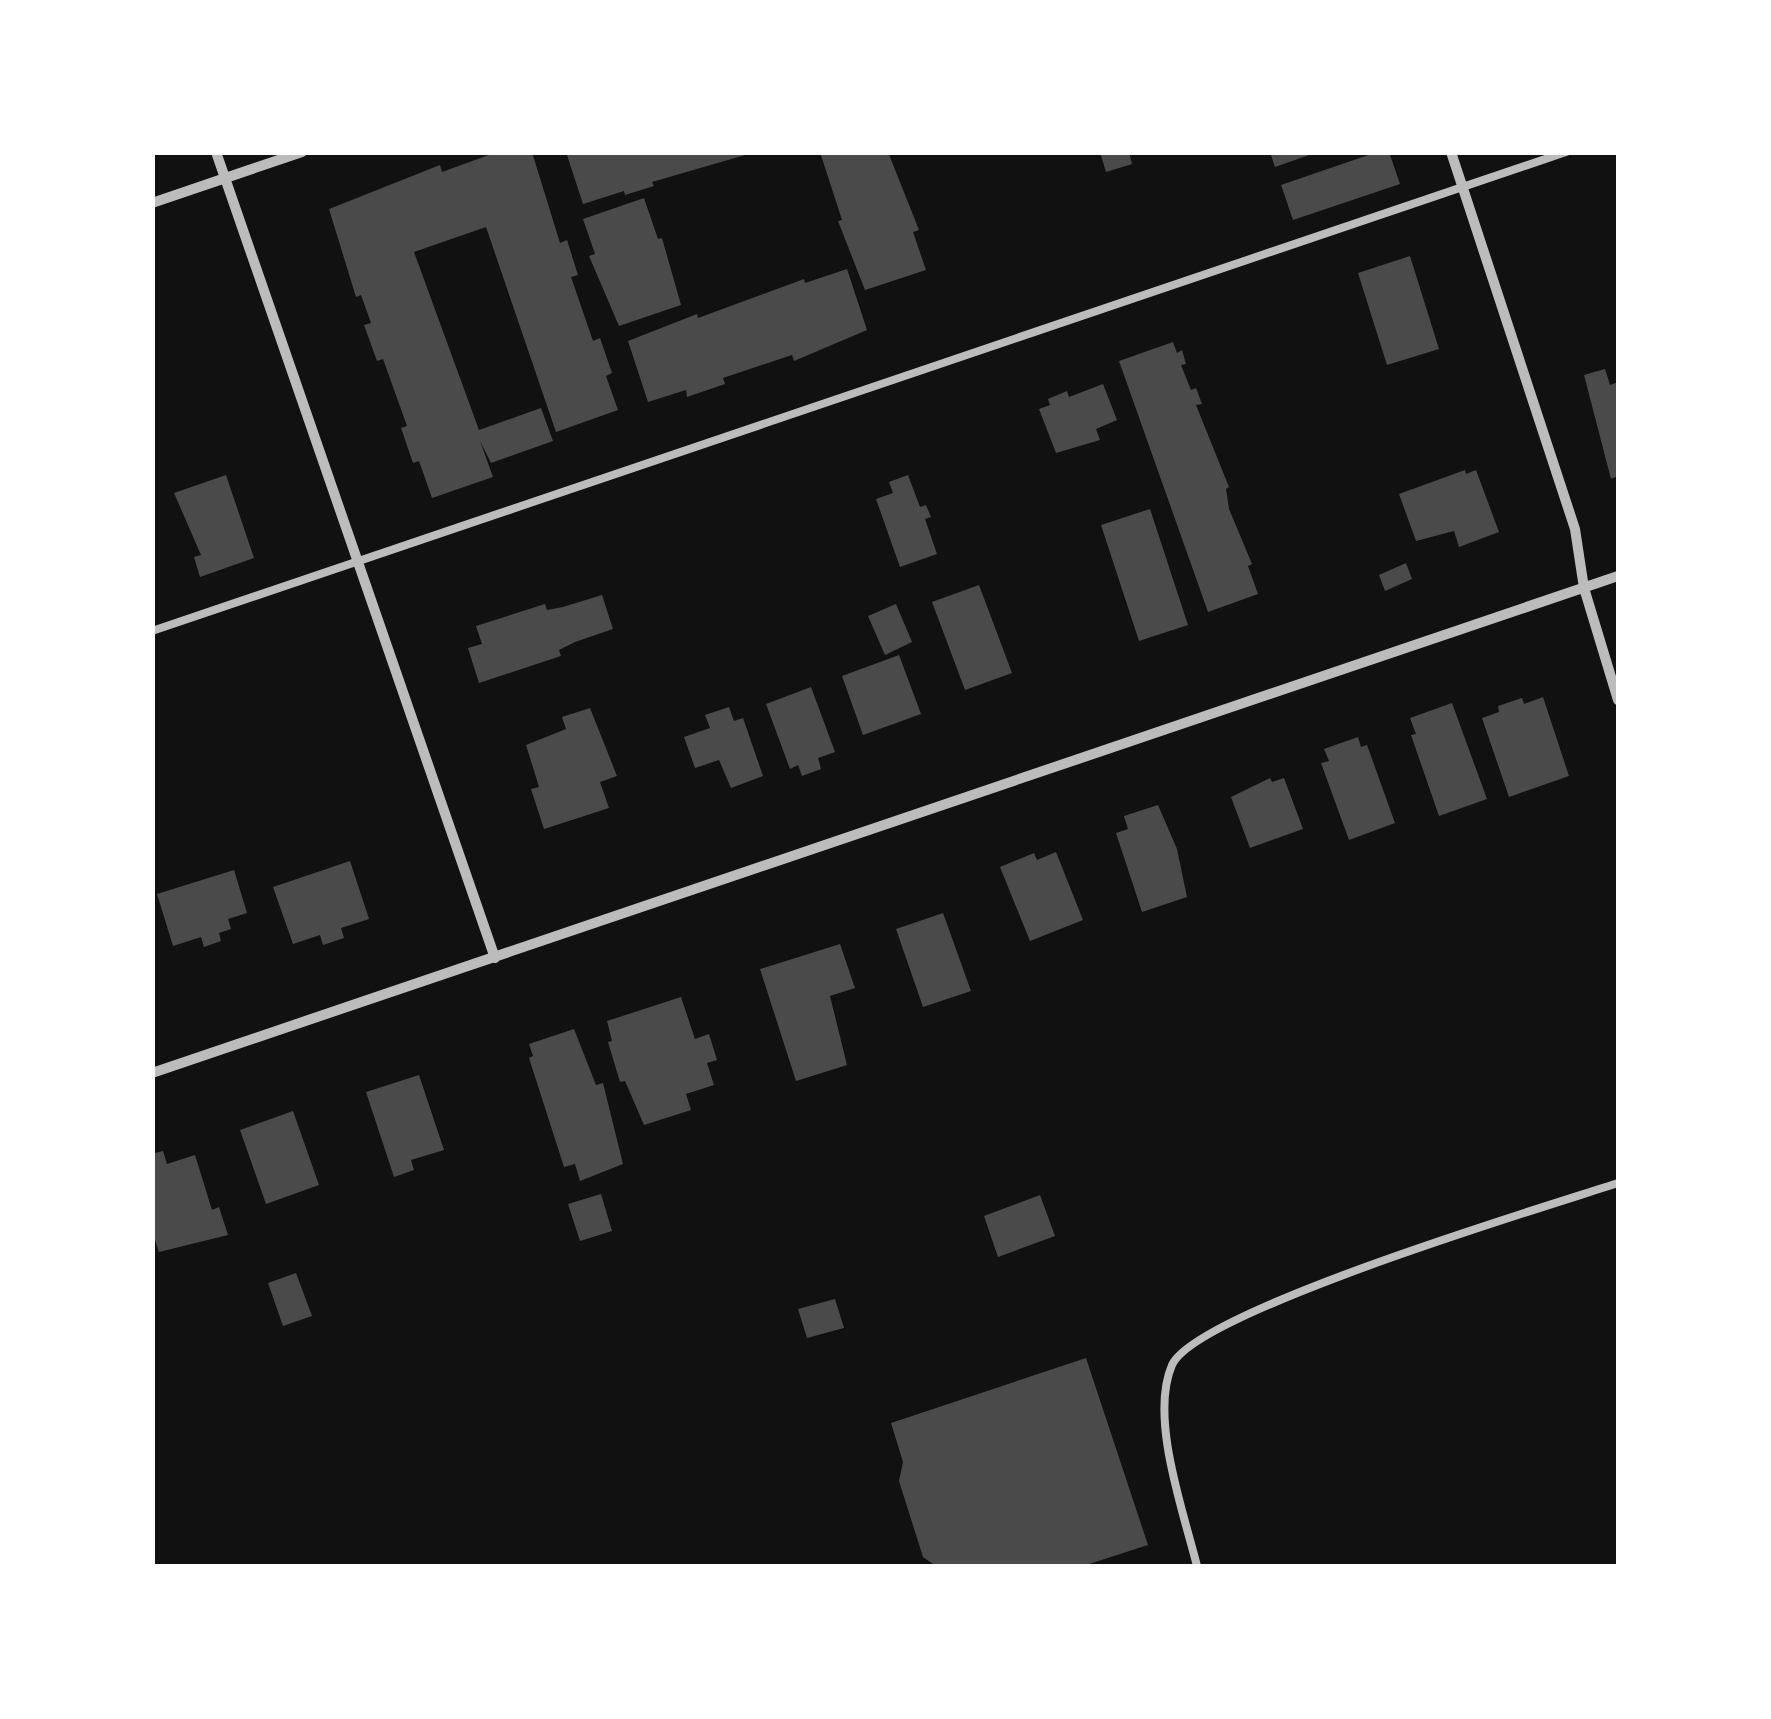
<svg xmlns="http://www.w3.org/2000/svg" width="1771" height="1719" viewBox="0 0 1771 1719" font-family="'Exo 2',sans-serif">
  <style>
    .building { fill: #4a4a4a }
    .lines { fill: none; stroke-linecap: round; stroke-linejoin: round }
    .service { stroke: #bcbcbc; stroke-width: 8 }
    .minor { stroke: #bcbcbc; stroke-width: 10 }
  </style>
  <rect width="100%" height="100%" fill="#111"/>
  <path class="building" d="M497 152H532L560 243 567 240 578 275 571 277 593 341 600 338 612 373 606 376 618 410 556 432 486 227 414 252 479 430 541 408 553 441 491 463 480 441 493 477 432 498 419 461 413 463 401 428 407 426 383 359 377 361 364 325 371 323 361 295 356 297 329 209 440 165 442 172Z
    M566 152H752V153L652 182 654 186 625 195 624 191 583 204Z
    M820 152H888L919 230 913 232 926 270 865 290 838 221 842 220Z
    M1100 152H1129L1132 164 1106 172Z
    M1270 152H1315V153L1275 167Z
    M1377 152H1389L1400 184 1293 220 1281 185Z
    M644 198 658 239 662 238 681 305 619 326 589 256 595 254 583 219Z
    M1410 256 1439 349 1387 365 1358 273Z
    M847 269 867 330 794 361 792 355 723 378 725 384 687 397 686 390 648 402 628 341 697 314 698 318 804 279 805 283Z
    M1173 342 1177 353 1182 350 1186 364 1181 365 1191 390 1196 388 1202 404 1196 405 1229 487 1226 489 1229 509 1252 564 1248 566 1258 594 1208 612 1119 361Z
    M1605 369 1610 385 1618 382V476L1611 479 1584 375Z
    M1103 384 1117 420 1096 429 1100 440 1056 453 1039 409 1050 405 1048 399 1067 391 1069 397Z
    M1465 470 1466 474 1476 470 1499 532 1459 547 1454 531 1416 541 1399 494Z
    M226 475 254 558 200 577 194 557 201 555 174 493Z
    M908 475 920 507 926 505 931 517 925 519 937 554 900 567 876 499 893 493 889 482Z
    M1150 509 1188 625 1139 641 1101 525Z
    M1406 563 1412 579 1385 591 1379 575Z
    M979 585 1012 673 965 690 932 602Z
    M602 595 613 629 575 642 559 650 561 656 479 683 468 648 482 644 476 626 545 604 547 610 563 607Z
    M896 604 912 642 885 655 868 616Z
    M899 655 921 714 863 735 842 676Z
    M811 687 835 752 818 758 821 769 802 776 798 765 790 769 766 704Z
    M1543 697 1569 776 1509 797 1482 718 1499 712 1498 706 1522 698 1524 704Z
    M1452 703 1487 799 1439 816 1411 735 1416 734 1410 718Z
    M729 707 734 721 743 718 763 776 731 788 719 760 695 768 684 737 710 728 705 715Z
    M590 708 617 776 600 782 609 808 544 829 531 789 539 787 526 745 566 729 562 717Z
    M1358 737 1361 747 1367 745 1395 823 1349 840 1321 763 1329 761 1324 749Z
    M1270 778 1272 782 1284 778 1303 829 1250 848 1231 797Z
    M1158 805 1177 849 1187 897 1142 912 1116 833 1128 829 1124 816Z
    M1056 852 1083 920 1030 941 1000 867 1034 853 1037 860Z
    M350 861 369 919 341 928 344 938 323 945 320 935 293 944 273 887Z
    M234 870 247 913 228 919 231 929 219 933 221 941 204 947 201 937 173 946 157 894Z
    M943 913 971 991 923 1007 896 929Z
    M840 944 855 988 830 996 847 1065 796 1081 760 969Z
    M681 997 695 1039 709 1034 717 1060 707 1063 714 1085 686 1094 691 1110 644 1125 625 1081 620 1082 608 1042 612 1041 607 1021Z
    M574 1029 596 1085 603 1083 623 1164 580 1181 575 1164 564 1167 529 1058 533 1056 529 1044Z
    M419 1075 444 1150 411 1160 414 1170 394 1177 366 1092Z
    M293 1111 319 1185 266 1204 240 1130Z
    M163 1151 167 1164 195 1155 212 1210 219 1207 228 1235 159 1252 152 1231V1154Z
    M601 1194 612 1231 580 1241 568 1204Z
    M1040 1195 1055 1236 998 1257 984 1216Z
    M296 1273 312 1316 283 1326 268 1283Z
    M835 1299 844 1328 807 1338 798 1309Z
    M1086 1358 1148 1545 1083 1566H936L923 1557 899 1481 903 1462 891 1423Z"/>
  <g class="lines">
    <path class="service" d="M152 631 1566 152
      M1197 1566C1184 1513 1149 1418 1172 1365 1196 1311 1548 1206 1618 1183"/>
    <path class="minor" d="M216 152 495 958
      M1451 152 1575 529 1584 588 1618 700
      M152 203 302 152
      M152 1073 1618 576"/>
  </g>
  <rect width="1771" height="1719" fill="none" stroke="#ffffff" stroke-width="310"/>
</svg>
